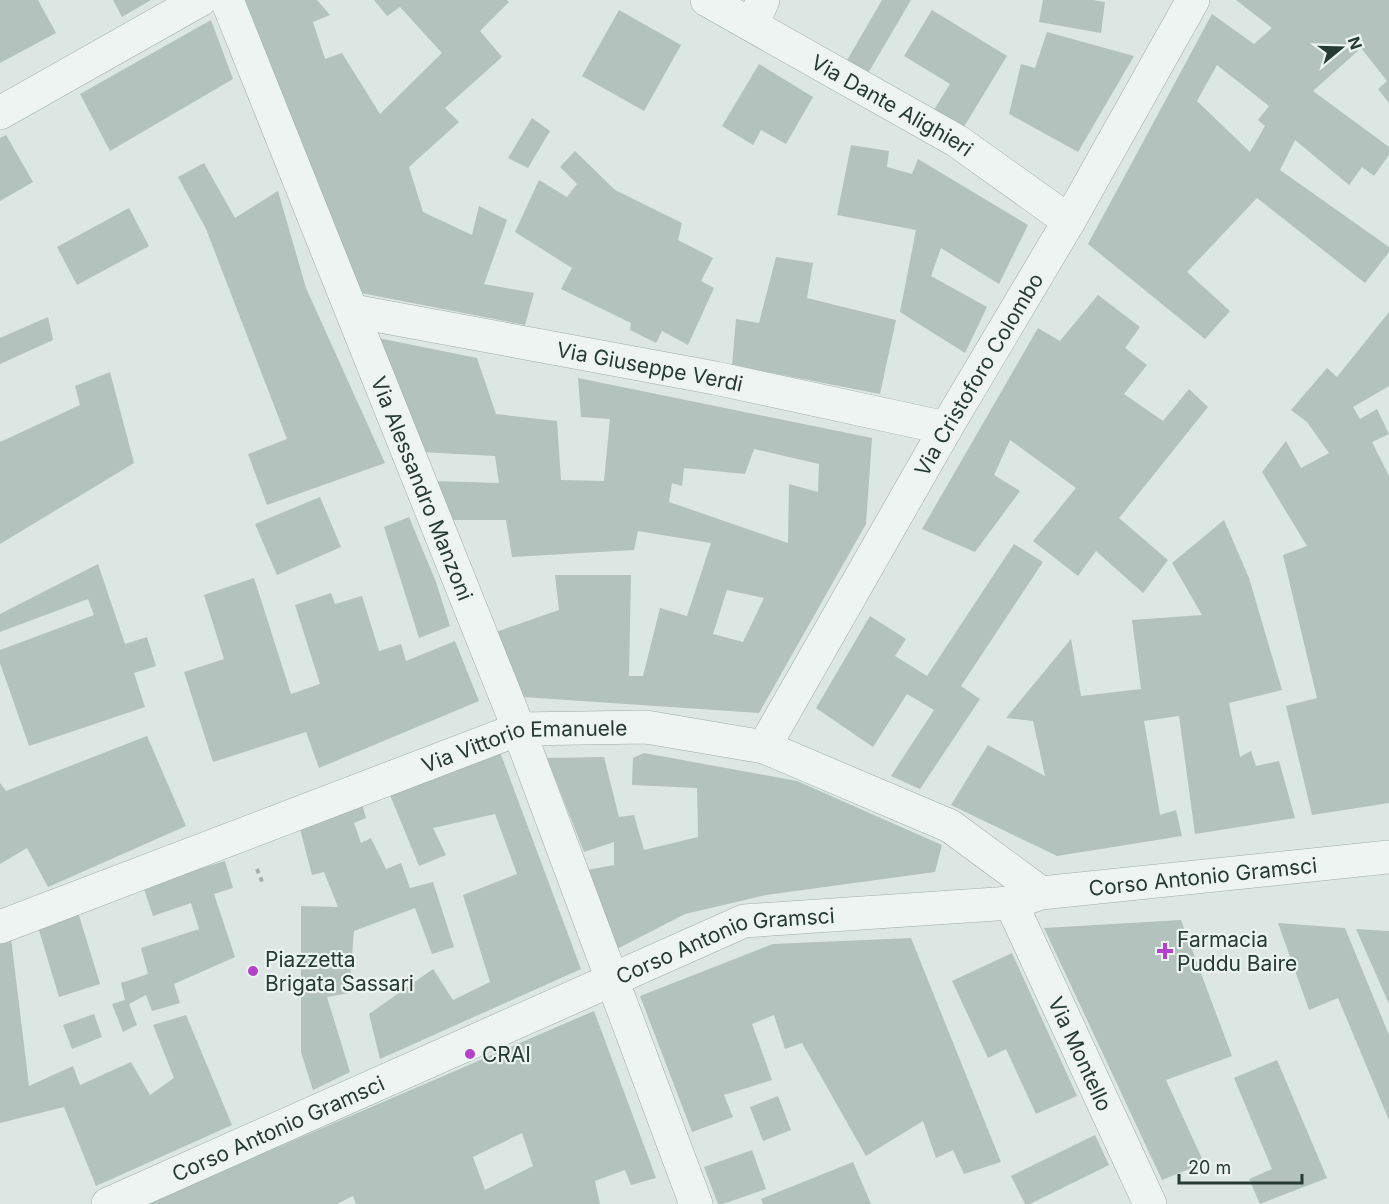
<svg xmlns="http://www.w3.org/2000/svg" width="1389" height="1204" viewBox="0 0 1389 1204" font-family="Inter,sans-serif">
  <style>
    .building { fill: #b3c2bc; fill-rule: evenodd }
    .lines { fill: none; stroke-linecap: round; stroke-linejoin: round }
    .minor-casing { stroke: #9eaca6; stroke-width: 34 }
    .tertiary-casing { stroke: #9eaca6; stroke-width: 34 }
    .path { stroke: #a6b1ad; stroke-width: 4; stroke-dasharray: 4.5 4.5; stroke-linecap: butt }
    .minor { stroke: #eef4f2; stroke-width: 33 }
    .tertiary { stroke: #eef4f2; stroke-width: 33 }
    .poi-dot { fill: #b441ca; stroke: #ebf4f0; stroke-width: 2 }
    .labels { text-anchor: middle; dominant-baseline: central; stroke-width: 4.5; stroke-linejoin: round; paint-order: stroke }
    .street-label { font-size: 21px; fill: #263b33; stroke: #ebf4f0 }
    .poi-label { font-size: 21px; fill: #263b33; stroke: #ebf4f0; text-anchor: start }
  </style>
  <rect width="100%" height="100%" fill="#dce6e2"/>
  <path class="building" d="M0 0H38L56 33 0 63Z
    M113 0H151L122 17Z
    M245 0H317L330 15 313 22 325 59 342 53 380 114 442 53 400 7 387 16 374 0H507L509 2 480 31 502 57 445 108 459 122 409 167 423 212 472 235 479 206 507 220 484 284 534 293 525 325 361 293Z
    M882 0H911L867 75 846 62Z
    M1043 0H1093L1105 2 1101 33 1039 22Z
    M1236 0H1389V103L1378 89 1387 81 1361 48 1313 91 1389 147V155L1374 176 1362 167 1349 185 1295 140 1280 170 1389 247V252L1365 283 1257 198 1187 272 1230 311 1205 339 1088 244 1212 14 1254 44 1272 28ZM1217 65 1269 106 1258 120 1265 126 1250 152 1197 101Z
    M619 10 681 45 644 111 582 76Z
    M932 10 1007 56 962 130 932 113 950 84 904 56Z
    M211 20 233 79 110 151 80 94Z
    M1047 32 1134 56 1078 152 1009 114 1021 64 1035 68Z
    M759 64 813 97 786 144 761 130 753 145 722 126Z
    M532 118 550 131 528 168 508 158Z
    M6 135 33 182 0 201V138Z
    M851 145 889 151 887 167 912 174 918 159 1028 225 999 284 941 248 931 276 987 307 965 353 900 312 916 230 837 215Z
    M575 151 615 190 682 223 678 240 713 258 701 281 714 288 688 345 662 331 656 343 630 330 631 323 561 289 572 268 515 232 539 180 567 197 577 184 560 167Z
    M204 163 235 218 278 191 306 288 385 463 267 505 248 454 287 439 206 229 178 177Z
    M129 208 149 246 77 285 57 247Z
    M776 257 813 263 807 298 896 320 880 394 732 365 736 319 759 323Z
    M1098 295 1140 327 1125 348 1147 365 1124 394 1163 421 1189 389 1208 407 1119 518 1168 560 1143 593 1096 551 1078 576 1033 541 1076 488 1010 440 994 475 1020 491 975 552 922 529 1038 328 1060 341Z
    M1389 312V386L1353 407 1360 419 1377 409 1389 434 1372 442 1389 476V803L1312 815 1286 706 1317 698 1283 555 1307 546 1262 472 1286 441 1301 468 1329 453 1307 422 1291 410 1327 368 1337 377Z
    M48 317 53 340 0 364V338Z
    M373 337 477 358 496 414 557 421 561 480 604 481 610 419 581 417 578 378 872 438 866 524 759 713 523 697 496 632 559 610 555 575H631L629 676H643L660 608 687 616 711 543 638 531 634 550 512 557 506 520H449L433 481 499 483 495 456 421 452ZM754 449 819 464 818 492 789 484 788 543 669 502 672 483 682 486 684 468 745 474ZM727 590 764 598 743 642 713 634Z
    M110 372 134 463 0 544V442L80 405 75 386Z
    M320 497 341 547 277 575 255 524Z
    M409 517 436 582 450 626 419 638 384 527Z
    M1224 520 1249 578 1282 690 1229 703 1240 757 1251 751 1256 766 1279 761 1295 818 1195 834 1179 716 1144 721 1160 815 1176 810 1182 836 1057 856 951 805 988 745 1045 776 1033 721 1006 718 1071 639 1081 696 1141 689 1132 620 1202 615 1172 563Z
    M1014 544 1043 562 961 686 980 699 920 789 891 776 934 710 907 694 873 747 816 708 870 616 906 639 895 656 927 676Z
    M98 564 125 644 147 637 156 666 134 673 145 707 29 746 0 663V650L94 615 88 599 0 632V614Z
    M254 578 291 694 320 684 295 605 331 593 335 604 362 596 379 651 401 644 406 661 455 641 479 701 319 768 306 732 213 762 184 672 224 659 204 595Z
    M147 736 186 826 48 887 27 848 0 864V783L6 791Z
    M500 752 581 969 380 1059 369 1014 433 969 453 1000 490 982 463 895 517 874 495 814 433 828 446 855 419 866 388 790Z
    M644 753 797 781 942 845 935 872 766 895 685 914 615 950 587 870 614 865V842L584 852 547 758 604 757 619 817 634 815 644 850 698 837 697 788 632 785 633 758Z
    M361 801 366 818 354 823 361 843 371 838 386 869 401 863 410 888 433 882 454 947 432 954 415 908 354 931 349 993 327 997 350 1072 313 1090 301 1052V906L338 907 324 872 312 875 299 825Z
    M225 861 233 888 214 894 235 957 174 984 180 1003 152 1011 146 995 129 1004 137 1025 123 1032 112 1004 125 1000 121 983 148 974 141 948 199 929 191 903 153 916 143 886Z
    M78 912 100 984 59 997 38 927Z
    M1181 920 1232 1056 1166 1080 1204 1163 1162 1180 1044 928Z
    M1278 923 1345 928 1389 1035V1120L1338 998 1309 1010Z
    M1356 929 1389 931V1004Z
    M11 938 29 1086 73 1066 80 1085 131 1062 150 1095 174 1078 153 1025 186 1015 232 1125 96 1186 64 1107 0 1123V942Z
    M911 938 1001 1162 964 1174 953 1150 936 1158 923 1121 866 1156 802 1043 785 1049 774 1015 752 1024 772 1080 724 1095 733 1117 692 1132 640 996 773 944Z
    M1012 953 1077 1096 1036 1114 1006 1049 988 1058 952 981Z
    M594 1011 656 1178 631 1185 625 1170 595 1181 600 1204H356L353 1196 337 1204H146ZM522 1133 533 1166 485 1190 473 1157Z
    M94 1014 102 1037 72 1049 63 1025Z
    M1277 1060 1327 1178 1260 1204 1249 1179 1272 1169 1234 1078Z
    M778 1096 791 1130 763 1141 750 1107Z
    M1095 1135 1109 1165 1030 1204H1025L1011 1176Z
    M752 1150 766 1189 723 1204H718L704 1167Z
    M853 1162 871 1204H763L761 1199Z"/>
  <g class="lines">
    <g class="minor-casing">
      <g id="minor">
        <path id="s1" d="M227 0 512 712 696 1204"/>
        <path id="s2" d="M707 0 957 141 1069 221"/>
        <path d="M752 25 763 0"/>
        <path d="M0 113 200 0"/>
        <path id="s3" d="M353 311 715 378 946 428"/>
        <path id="s4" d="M764 747 946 428 1069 221 1193 0"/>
        <path id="s5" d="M1011 903 1150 1204"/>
      </g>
    </g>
    <g class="tertiary-casing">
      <g id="tertiary">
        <path id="s6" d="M0 927 519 729 646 727 764 747 950 826 1041 893"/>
        <path id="s7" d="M108 1204 744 921 1011 903 1041 893 1389 857"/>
      </g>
    </g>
    <path class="path" d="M257 869 263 884"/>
    <use href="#minor" class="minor"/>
    <use href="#tertiary" class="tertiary"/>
  </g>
  <g class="poi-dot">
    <path d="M1162 942h6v6h6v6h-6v6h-6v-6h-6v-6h6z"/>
    <circle cx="253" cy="971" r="6"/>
    <circle cx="470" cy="1054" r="6"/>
  </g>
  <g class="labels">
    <g class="street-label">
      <text stroke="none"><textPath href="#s2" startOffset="213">Via Dante Alighieri</textPath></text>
      <text stroke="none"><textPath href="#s3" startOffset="302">Via Giuseppe Verdi</textPath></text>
      <text stroke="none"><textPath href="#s4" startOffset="430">Via Cristoforo Colombo</textPath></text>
      <text stroke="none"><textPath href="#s1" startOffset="526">Via Alessandro Manzoni</textPath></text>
      <text stroke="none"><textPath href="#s6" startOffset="558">Via Vittorio Emanuele</textPath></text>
      <text stroke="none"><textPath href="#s7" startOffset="1158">Corso Antonio Gramsci</textPath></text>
      <text stroke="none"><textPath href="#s7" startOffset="672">Corso Antonio Gramsci</textPath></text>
      <text stroke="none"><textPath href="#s5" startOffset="166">Via Montello</textPath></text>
      <text stroke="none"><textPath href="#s7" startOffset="186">Corso Antonio Gramsci</textPath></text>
    </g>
    <g class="poi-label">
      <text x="1177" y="939">Farmacia<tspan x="1177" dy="24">Puddu Baire</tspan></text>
      <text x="265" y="959">Piazzetta<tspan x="265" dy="24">Brigata Sassari</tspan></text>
      <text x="482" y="1054">CRAI</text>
    </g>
  </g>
  <g transform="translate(1341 48) rotate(71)" stroke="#ebf4f0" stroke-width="4.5" paint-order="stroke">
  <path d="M0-4.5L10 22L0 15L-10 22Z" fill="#263b33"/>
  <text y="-9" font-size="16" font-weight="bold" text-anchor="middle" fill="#263b33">N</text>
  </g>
  <path d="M1179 1174v9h123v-9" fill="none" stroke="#263b33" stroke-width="3"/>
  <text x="1188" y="1174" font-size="18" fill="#263b33" stroke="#ebf4f0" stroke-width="4.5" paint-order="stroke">20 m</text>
</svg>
